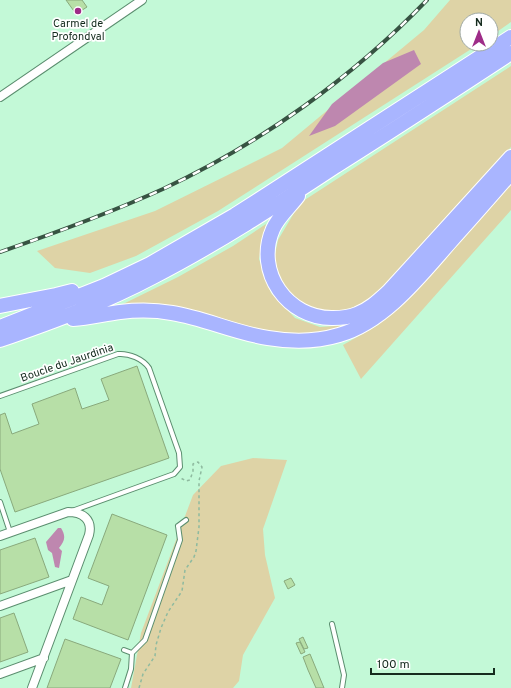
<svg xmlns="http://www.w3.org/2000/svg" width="511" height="688" viewBox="0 0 511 688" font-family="Overpass,sans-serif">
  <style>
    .green { fill: #ded3a6 }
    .water { fill: #be87af }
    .building { fill: #b7dfa7; stroke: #89a97c }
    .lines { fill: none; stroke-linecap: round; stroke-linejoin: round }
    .lane-casing { stroke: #5b8e6f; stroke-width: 6 }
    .street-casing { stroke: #5b8e6f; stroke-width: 10 }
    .highway-casing { stroke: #fff; stroke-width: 16 }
    .path { stroke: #8eba9f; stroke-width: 1.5; stroke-dasharray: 3 3; stroke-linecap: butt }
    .lane { stroke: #fff; stroke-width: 4 }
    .street { stroke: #fff; stroke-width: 8 }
    .highway { stroke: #a9b5ff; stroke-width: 14 }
    .rail-casing { stroke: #375342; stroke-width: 4 }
    .rail { stroke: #fff; stroke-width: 2.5; stroke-dasharray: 8; stroke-linecap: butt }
    .poi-dot { fill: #9e2c88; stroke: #fff; stroke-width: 1.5 }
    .labels { text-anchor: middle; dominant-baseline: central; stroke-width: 3.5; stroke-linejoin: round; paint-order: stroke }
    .poi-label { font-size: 11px; fill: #152b1e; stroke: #fff }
    .street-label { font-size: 11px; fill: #152b1e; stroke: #fff }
  </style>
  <rect width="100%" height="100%" fill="#c3f9d7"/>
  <path class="green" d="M450 0H511V22L491 36V20H467V44H479L218 211 136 256 90 273 55 268 37 251 155 211 282 148 424 30Z
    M511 66V147L398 272 363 305 336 312 309 308 284 289 274 259 278 240 300 203Z
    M511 183V210L361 379 343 345 378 325 439 266Z
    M266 224 259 259 271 293 295 318 320 327 350 325 316 334 282 335 190 312 119 306 178 277 233 246Z
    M253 458 287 460 263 529 265 555 275 598 243 655 239 681 233 688H131L141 633 193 495 221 466Z"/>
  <path class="water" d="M414 50 421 64 335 126 309 136 332 104 383 63Z
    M58 528H61C66 536 65 541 59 548L62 551 59 568 55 567 52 553 48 550 46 542Z"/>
  <path class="building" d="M66 0H82L87 7 76 14Z
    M137 366 169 458 15 512 0 469V415L5 413 12 434 39 424 32 404 75 388 82 409 109 400 101 379Z
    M112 514 167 535 128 640 73 619 81 597 102 605 109 586 88 578Z
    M35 538 49 577 0 594V550Z
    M291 578 295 585 288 589 284 581Z
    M14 613 28 652 0 662V618Z
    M303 637 308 648 304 649 299 639Z
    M65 639 121 659 110 688H47Z
    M300 642 305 652 301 654 296 643Z
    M310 654 324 688H316L308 670 303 657Z"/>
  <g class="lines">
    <g class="lane-casing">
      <path id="lane" d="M0 396 118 354C129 353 143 359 149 368L179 453 180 467 174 474 72 511
        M0 502 10 532
        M178 526 186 520
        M332 624 344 675 342 688
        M124 650 132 653
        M125 688 131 669 132 653 145 640 180 540 178 526"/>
    </g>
    <g class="street-casing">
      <path id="street" d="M0 97 142 0
        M0 536 68 512C82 512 93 519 89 535L32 688
        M0 606 72 580
        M0 674 44 658"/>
    </g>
    <g class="highway-casing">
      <path id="highway" d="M298 196C290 207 278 217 273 229 254 272 288 319 333 318 341 318 350 317 357 314 370 309 379 300 389 291L511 157
        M0 306 56 295 72 291
        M73 319C89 318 104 314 120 312 137 310 155 310 172 313 204 318 235 333 268 338 292 342 316 342 339 335 385 322 421 275 451 241 471 219 491 196 511 173
        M0 327 104 286 150 264 235 215 511 37
        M0 340C52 322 104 303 153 277 217 244 277 205 336 166 395 129 453 91 511 53"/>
    </g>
    <path class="path" d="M139 688 143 674 155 656 156 645 161 628 168 612 182 591 185 570 194 557 196 551 199 527V481L202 467 198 462 193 464V471L190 480 186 481 179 477"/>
    <use href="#lane" class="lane"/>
    <use href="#street" class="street"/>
    <use href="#highway" class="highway"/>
    <g class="rail-casing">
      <path id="rail" d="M0 252C55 233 110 213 163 189 260 144 353 77 427 0"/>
    </g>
    <use href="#rail" class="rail"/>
  </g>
  <circle class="poi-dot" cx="78" cy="11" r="4"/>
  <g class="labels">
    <g class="poi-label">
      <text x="78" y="24">Carmel de<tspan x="78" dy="13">Profondval</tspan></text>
    </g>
    <g class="street-label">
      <text transform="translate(67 363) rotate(-19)">Boucle du Jaurdinia</text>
    </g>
  </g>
  <g transform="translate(479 32)"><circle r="19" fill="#ffffff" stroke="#a1aaa5"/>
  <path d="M0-3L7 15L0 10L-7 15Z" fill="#9e2c88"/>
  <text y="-6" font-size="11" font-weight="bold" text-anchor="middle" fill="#152b1e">N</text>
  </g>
  <path d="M371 668v6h123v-6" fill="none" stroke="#152b1e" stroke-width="2"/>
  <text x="377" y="668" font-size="12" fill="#152b1e" stroke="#ffffff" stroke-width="3" paint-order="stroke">100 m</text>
</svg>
